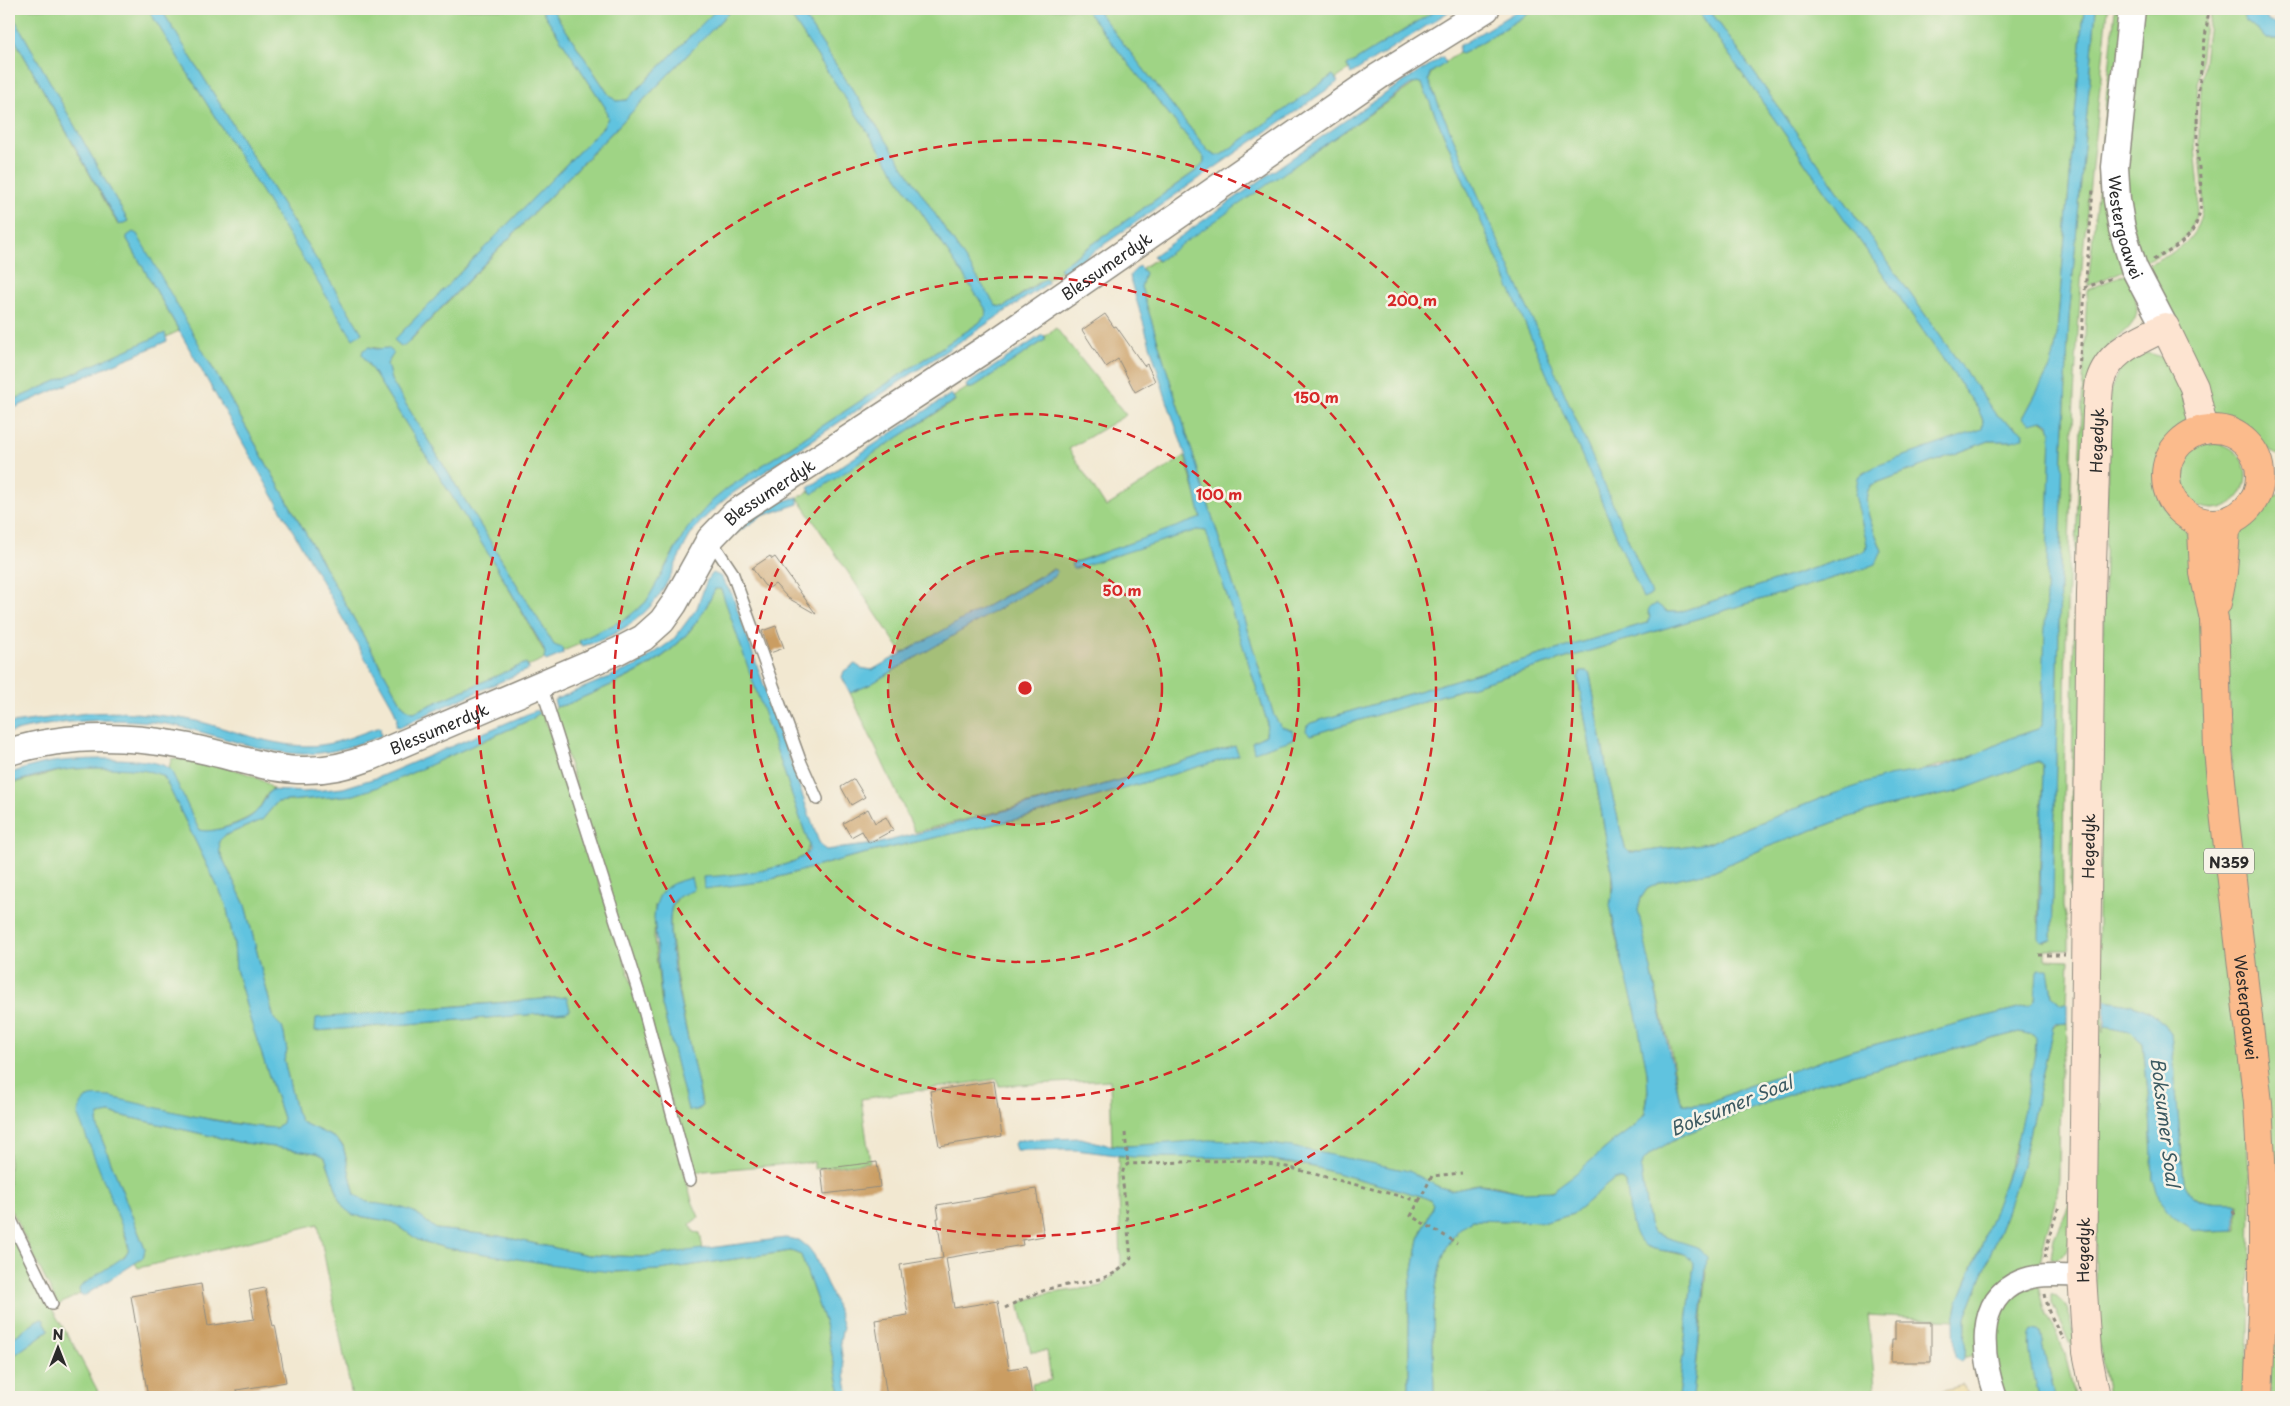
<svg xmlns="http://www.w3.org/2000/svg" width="2290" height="1406" viewBox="0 0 2290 1406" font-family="'Playpen Sans',sans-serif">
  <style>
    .green { fill: #9fd485; stroke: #658058; fill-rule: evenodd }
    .sand { fill: #eeda9e; stroke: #8c8264 }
    .water { fill: #61c3df; stroke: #467785 }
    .building { fill: #ca9d62 }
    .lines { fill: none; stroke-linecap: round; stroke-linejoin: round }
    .service-casing { stroke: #8e8a7e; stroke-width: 14 }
    .minor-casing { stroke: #8e8a7e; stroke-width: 24 }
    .tertiary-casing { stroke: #8e8a7e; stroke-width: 29 }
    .secondary-casing { stroke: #8e8a7e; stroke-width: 30 }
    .trunk-casing { stroke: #8e8a7e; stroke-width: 30 }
    .path { stroke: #8e8a7e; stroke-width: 3; stroke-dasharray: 4 4; stroke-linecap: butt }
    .service { stroke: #fff; stroke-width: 11 }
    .minor { stroke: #fff; stroke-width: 21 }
    .tertiary { stroke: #fff; stroke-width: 26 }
    .secondary { stroke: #fde4d1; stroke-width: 28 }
    .trunk { stroke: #fbbb8c; stroke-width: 28 }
    .ring { fill: none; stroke: #d62828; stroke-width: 2.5; stroke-dasharray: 9 6 }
    .labels { text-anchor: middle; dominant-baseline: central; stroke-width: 5; stroke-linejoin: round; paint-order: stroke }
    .shield { fill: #f7f3e8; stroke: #686764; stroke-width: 1 }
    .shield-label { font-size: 15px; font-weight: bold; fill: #2b2b2b }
    .street-label { font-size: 16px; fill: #2b2b2b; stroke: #f7f3e8 }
    .water-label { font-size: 18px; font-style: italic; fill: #3b5961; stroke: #f7f3e8 }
    .centre { fill: #d62828; stroke: #f7f3e8; stroke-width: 2.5 }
    .ring-label { font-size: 15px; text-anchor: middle; font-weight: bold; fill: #d62828; stroke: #f7f3e8; stroke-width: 5; stroke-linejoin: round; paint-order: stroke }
  </style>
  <rect width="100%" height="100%" fill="#f7f3e8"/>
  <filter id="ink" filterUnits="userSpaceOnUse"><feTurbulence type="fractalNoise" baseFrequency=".02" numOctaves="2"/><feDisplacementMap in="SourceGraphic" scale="10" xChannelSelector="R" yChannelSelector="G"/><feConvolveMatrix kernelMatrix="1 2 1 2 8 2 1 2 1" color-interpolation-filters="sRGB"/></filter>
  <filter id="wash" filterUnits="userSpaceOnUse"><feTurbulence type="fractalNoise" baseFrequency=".0096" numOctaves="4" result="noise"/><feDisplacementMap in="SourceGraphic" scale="20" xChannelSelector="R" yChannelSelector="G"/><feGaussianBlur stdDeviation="1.12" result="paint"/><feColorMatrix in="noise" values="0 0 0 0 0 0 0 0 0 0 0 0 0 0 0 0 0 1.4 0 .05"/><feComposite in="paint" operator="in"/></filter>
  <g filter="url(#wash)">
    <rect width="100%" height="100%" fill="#f2e8d1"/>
    <path class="green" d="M9 9H148L286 231 362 333 161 9H541L605 107 608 118 603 127 394 340 401 346 406 345 732 9H786L987 311 986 315 979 323 728 488C706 506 686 531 671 556 662 571 657 589 645 603 628 622 601 630 579 641L580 644 563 651 554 645 391 380 387 364 391 358 384 349 369 347 362 354 496 566 545 653 544 659 528 666 526 663 414 712 409 711 403 706 211 365 127 239 179 331 166 337 164 334 9 402V29L118 225 128 221Z
      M552 9H717L627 100 616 101 609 95Z
      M799 9H1085L1204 158V165L1059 268 1061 271 1047 280 1040 281 1004 307 996 306Z
      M1096 9H1438L1347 66 1349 70 1336 79 1333 75 1221 155 1216 156 1209 152Z
      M1536 9H1697L1978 409C1981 416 1985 422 1982 430L1863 472 1867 544 1866 550 1860 553 1679 612H1667L1661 607 1650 617 1647 623 1311 723 1307 726 1310 735 1866 568 1882 551C1876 533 1858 502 1871 485L1989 441H2012L2015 426 2005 423 1996 415 1709 9H2084L2056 344 2051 366 2023 418C2035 420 2047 418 2051 431L2043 725 2038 729 2011 738 1973 756 1827 796 1709 843 1640 852H1629L1625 848 1608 777 1590 675 1587 671H1581L1578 678 1611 867C1613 888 1609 907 1614 928 1624 978 1657 1061 1645 1110 1641 1127 1620 1135 1608 1146 1591 1161 1573 1180 1553 1190 1531 1201 1503 1184 1480 1184 1469 1184 1459 1191 1448 1189 1432 1187 1421 1175 1406 1171 1391 1167 1374 1164 1358 1161 1324 1154 1291 1146 1256 1142 1208 1137 1160 1149 1112 1145L1110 1080 999 1086 997 1079 861 1099 870 1162 814 1169V1162L692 1172 553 710 556 707 568 704C633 675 684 660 715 589L719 588 724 595 809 844 806 854C792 867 746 874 727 876L761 882 854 856 1026 817 1238 755 1235 746 1089 789 915 832 850 693 869 685 994 611 1052 569 903 654 798 498 809 491 811 493 955 401 953 397 967 388H972L1045 340V336L1056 328 1126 415 1069 449 1106 507 1185 456 1201 514 1199 520 1075 562 1197 530 1207 531 1267 721 1266 735 1252 742 1286 730 1277 723 1274 716 1141 287 1144 273 1142 268 1155 260 1158 261 1221 215 1417 82 1422 84 1643 597 1651 594 1428 80 1431 73 1459 52 1461 54 1467 51ZM691 878C686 889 674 901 671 910 668 925 672 945 674 959 680 1006 691 1052 701 1098L702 1107 698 1110 688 1109 662 1005 654 939 655 905Z
      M2096 9H2108L2083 252 2074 396 2066 637 2063 858V907L2069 935V950H2045V959L2069 960 2067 1003 2061 1004 2052 996 2049 977 2037 988 2035 1000 2030 1005 1853 1050 1748 1086 1709 1103 1693 1105 1683 1104 1679 1097 1671 1052 1639 921 1638 910 1641 898 1647 889 1661 882 1713 871 1767 847 1843 819 1887 806 1956 792 2033 762H2041L2043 765 2038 920 2045 942 2052 939 2063 445 2069 319Z
      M2115 9H2123L2125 270 2088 286Z
      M2141 9H2207C2201 52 2196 95 2195 139 2195 167 2204 194 2194 222 2186 245 2161 254 2141 263L2124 184Z
      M2211 9H2244L2242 13 2245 20 2259 30 2267 39H2281V455C2264 452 2257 437 2243 428 2233 422 2221 420 2212 411L2142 267C2164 257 2189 248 2198 224 2208 197 2200 169 2199 141 2198 97 2205 52 2211 9Z
      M2127 273C2142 313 2143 319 2109 345L2076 929 2071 906V857L2075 567 2087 290Z
      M2142 353C2179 353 2180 388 2188 416 2183 429 2171 435 2165 446 2153 465 2152 491 2166 509 2176 522 2184 524 2193 541L2242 1067 2251 1201 2249 1335 2245 1397H2108L2095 1319 2099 766 2110 391 2119 369ZM2104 991 2106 1000C2136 1005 2153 1007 2171 1034L2184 1182C2193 1206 2215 1202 2237 1203L2238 1230 2207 1231 2153 1180 2150 1113 2143 1043 2130 1032 2105 1027 2103 1034Z
      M2180 476a33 33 0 1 1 66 0a33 33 0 1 1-66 0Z
      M2281 493V1397H2270L2231 755 2226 598 2232 546 2243 524 2266 501Z
      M539 713 543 715 553 740 639 1006 692 1201 699 1217 690 1224 694 1232 700 1233 703 1250 642 1257 588 1255 499 1236 436 1229 414 1212 367 1202 355 1195 343 1145 335 1138 301 1122 296 1111 284 1060 287 1051 284 1034 282 1027 274 1019 245 905 220 853 218 841 224 836 262 820 277 802 354 795 387 784 532 719ZM566 997V1012L315 1031 383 1012Z
      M172 758C200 762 253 768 273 789 265 793 263 804 257 811 249 820 218 831 206 832L199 830 169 767Z
      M68 769C92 769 146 763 164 777L226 904 234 944 236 969 250 1019 283 1118 282 1123 276 1128 257 1127 86 1098 129 1249C122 1264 92 1275 79 1289L80 1294 58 1305 9 1206V784Z
      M2061 1023H2067L2068 1038 2060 1066 2059 1178 2056 1203 2047 1230 2039 1268 2022 1271 1978 1356H1965L1966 1317 2008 1209 2023 1162 2053 1027Z
      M2019 1032 2033 1035 2037 1039C2030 1105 2010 1169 1987 1231 1976 1261 1960 1289 1954 1320L1868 1315 1876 1397H1693L1707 1272 1680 1242 1663 1238 1653 1233 1649 1225 1641 1170 1643 1162 1651 1153 1685 1134 1817 1084Z
      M103 1113H110L238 1142 317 1153 325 1157 341 1203 353 1215 393 1222 418 1240 446 1248 614 1272 659 1270 791 1251 801 1255 825 1324 842 1397H352L318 1224 195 1255 138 1268 135 1263 143 1258 145 1249 99 1132C97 1124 95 1117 103 1113Z
      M1118 1156 1262 1158 1314 1167 1421 1196 1430 1200 1433 1205 1419 1239 1409 1290V1397H1034L1032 1384 1051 1380 1047 1351 1031 1352 1019 1303 1045 1294 1102 1286 1121 1266Z
      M1614 1179H1621L1626 1183 1633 1227 1651 1248 1684 1255 1692 1259 1694 1264 1678 1397H1434C1434 1350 1423 1244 1472 1220L1546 1222 1573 1214Z
      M2073 1197V1231L2066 1252 2056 1259 2051 1258 2054 1238Z
      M9 1225 50 1306 73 1344 101 1397H9V1359L49 1330 43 1319 37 1320 9 1341Z
      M2039 1286 2046 1316 2057 1333 2065 1353 2075 1397H2054L2040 1334 2029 1345 2039 1397H2002L1991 1352 1997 1307 2007 1293Z
      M2052 1293C2073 1301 2074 1338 2078 1358L2052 1303Z"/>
    <path class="sand" d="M1963 1385 1969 1397H1915Z"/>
    <path class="water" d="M9 9 128 221 119 225 9 29Z
      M148 9H161L362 333 353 339Z
      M541 9H552L609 95 616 101 627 100 717 9H732L405 345 401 346 394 340 603 127 608 118 605 107Z
      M786 9H799L996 306 1004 307 1045 279 1047 280 1048 283 730 495C715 508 700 520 690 536 678 556 671 579 658 597 642 620 609 640 582 646L579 641 627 618 646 602 687 529 712 501 728 488 979 323 986 315 987 311Z
      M1085 9H1096L1209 152 1216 156 1221 155 1333 75 1338 82 1063 273 1059 268 1196 171 1204 162V158Z
      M1438 9H1453L1351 74 1347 66Z
      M1520 9H1536L1467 51 1461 54 1459 52V46Z
      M1697 9H1709L1996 415C2005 423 2015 425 2024 433L2023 438 2012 441H1989L1871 485C1858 502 1876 533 1882 551L1876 564 1866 568 1310 735 1306 731 1307 726 1311 723 1647 623 1650 617 1648 611 1650 607 1657 604 1667 612H1679L1860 553 1866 550 1867 544 1855 495 1858 477 1876 466 1982 429 1983 420 1978 409Z
      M2084 9H2096L2069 319 2063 445 2052 940 2041 941 2039 937 2043 765 2038 761 1956 792 1887 806 1843 819 1767 847 1713 871 1661 882 1647 889 1641 898 1638 910 1679 1097 1683 1104 1693 1105 1709 1103 1748 1086 1853 1050 2030 1005 2035 1000 2037 971 2040 969H2048L2052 996 2061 1004 2067 1003V1023L2055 1024 2053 1027 2023 1162 2008 1209 1966 1317 1965 1356 1962 1361 1955 1357 1954 1320 1958 1301 1980 1249 2014 1156 2035 1054 2036 1039 2033 1035 2019 1032 1817 1084 1685 1134 1651 1153 1643 1162 1641 1170 1649 1224 1653 1233 1697 1247 1707 1258 1693 1397H1678L1694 1264C1683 1244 1647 1258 1637 1237 1629 1222 1629 1200 1626 1183L1621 1179H1614L1573 1214 1546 1222 1472 1220C1423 1244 1434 1350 1434 1397H1409V1290L1419 1239 1433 1205 1430 1200 1421 1196 1314 1167 1262 1158 1133 1157 1076 1150H1016L1014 1144 1016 1141 1021 1140 1081 1138 1107 1145 1128 1146 1209 1140 1255 1142 1292 1147 1409 1171 1439 1187 1450 1190 1479 1184 1522 1192 1552 1191 1575 1174 1613 1142 1635 1126 1645 1113 1648 1095 1647 1072 1635 1009 1623 966 1610 905 1613 886 1611 867 1578 678 1581 671H1587L1590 675 1608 777 1625 848 1629 852H1640L1709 843 1827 796 1888 776 1937 768 1973 756 2011 738 2038 729 2042 725 2051 431 2049 424 2042 420 2031 423 2023 418 2051 366 2056 344Z
      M2244 9H2264L2265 16 2269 22 2275 23 2281 22V39H2267L2259 30 2245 20 2242 13Z
      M1442 57 1446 63 1430 73 1428 80 1652 594 1643 598 1422 84 1417 82 1410 85 1158 261 1153 256 1360 110Z
      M133 232 137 234 403 706 409 711 414 712 526 663 529 669 432 712 401 727 396 726 397 718 393 707 127 239V236Z
      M1139 266 1145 273 1141 287 1274 716 1281 727 1292 730 1294 739 1254 752 1252 742 1266 735 1267 721 1206 531 1197 530 1076 568H1073L1071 564 1201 518 1189 465 1165 395 1131 282 1130 275Z
      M165 333 167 341 9 410V402Z
      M1042 335 1045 336V340L972 388H967L966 385Z
      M369 347 376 349 388 348 394 353 387 364 391 380 554 645 562 648 563 654 546 661 544 659 545 653 543 647 496 566 362 354 363 350Z
      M951 394 955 400 812 494 808 488Z
      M793 498H798V504L762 516 725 541 726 536 766 507Z
      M1053 569 1057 571 1055 576 869 685 850 693 842 677 844 671 855 664 861 668 872 670Z
      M713 573 720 576 732 594 818 840 822 847 826 850 876 844 1089 789 1235 746 1239 755 1026 817 854 856 761 882 704 889 703 877C726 876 795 870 809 851V844L721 589H715C683 660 634 674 568 704L556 707 554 700 636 666 673 640 697 608 707 580Z
      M537 710 539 713 532 719 387 784 354 795 277 802 262 820 224 836 219 841 220 853 245 905 274 1019 282 1027 284 1034 287 1051 284 1060 296 1111 301 1122 335 1138 343 1146 355 1195 367 1202 403 1208 414 1212 436 1229 499 1236 588 1255 642 1257 785 1238 799 1240 808 1247 814 1255 836 1305 843 1327 840 1340 842 1356 849 1397H842L825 1324 801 1255 791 1251 659 1270 614 1272 582 1269 446 1248 418 1240 393 1222 353 1215 345 1209 341 1203 325 1157 317 1153 238 1142 110 1113 99 1115 97 1121 99 1132 145 1249 143 1258 84 1296 80 1294 79 1289 82 1285 125 1256 129 1249 127 1239 78 1116C81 1094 91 1096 110 1097 165 1109 220 1125 276 1128L282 1123 283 1118 250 1019 236 969 234 944 226 904 164 777C151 766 84 767 65 770 46 773 27 778 9 784V774C21 769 34 766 46 763 68 759 157 754 171 770L199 830C212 834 245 823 255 813 262 807 265 797 271 790L304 792 343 788 379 777Z
      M121 712C148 714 174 716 201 722 239 732 282 750 321 745 342 742 361 733 380 727L381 736C356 745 332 754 304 754 267 754 219 736 182 727 135 716 55 719 9 733V720L12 723 87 713Z
      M691 878 694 890C687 893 678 895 674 902 657 929 697 1069 702 1107L694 1111 688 1110 662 1005 654 917C657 890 666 884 691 878Z
      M567 997 570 1010 566 1012 315 1031 316 1018Z
      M2106 1000C2136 1005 2153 1007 2171 1034L2184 1182C2193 1206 2214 1202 2236 1203V1230L2207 1231 2193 1229 2173 1217 2159 1198 2153 1180 2150 1113 2143 1043 2130 1032 2105 1027Z
      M43 1319 49 1330 9 1359V1341L37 1320Z
      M2032 1330 2038 1331 2040 1334 2054 1397H2039C2036 1381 2024 1343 2032 1330Z"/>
    <g id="blocks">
      <path class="building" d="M1105 314 1114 327 1116 326 1144 366 1147 364 1155 381 1135 392 1118 359 1106 367 1082 330Z
        M770 556 772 559 775 557 816 614 788 598 775 584 769 588 764 585 752 568Z
        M776 626 784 648 770 653 762 631Z
        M854 779 865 797 851 805 841 787Z
        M868 809 875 823 886 817 893 830 869 843 862 831 851 837 843 823Z
        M994 1081 1002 1136 939 1146 930 1091Z
        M877 1162 880 1187 824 1194 821 1169Z
        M1036 1189 1044 1236 1022 1240 1023 1245 946 1258 954 1308 998 1301 1009 1369 1027 1366 1032 1397H887L875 1320 908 1315 900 1265 943 1258 937 1218H939L937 1205Z
        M201 1284 208 1326 254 1319 249 1291 265 1288 273 1326 275 1325 286 1382 237 1390 238 1394 218 1397H148L131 1296Z
        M1895 1322H1931V1362H1891L1892 1340H1895Z"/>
    </g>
  </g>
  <g filter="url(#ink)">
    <use href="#blocks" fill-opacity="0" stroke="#8e8a7e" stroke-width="1"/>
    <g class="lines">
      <g class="service-casing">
        <path id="service" d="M710 539 732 572 801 763 817 799
          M541 685 643 1006 690 1180
          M9 1216 52 1304"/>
      </g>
      <g class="minor-casing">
        <path id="minor" d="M1996 1397C1983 1359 1973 1300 2020 1281 2039 1273 2062 1276 2082 1276"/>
      </g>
      <g class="tertiary-casing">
        <g id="tertiary">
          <path id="s1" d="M2132 9 2115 167 2117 200 2122 229 2134 268 2165 327"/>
          <path id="s2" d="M9 752C63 735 123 735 178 745 253 758 294 787 371 757L618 651 643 638 662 621 674 604 710 539 735 513 993 344 1379 76 1486 9"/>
        </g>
      </g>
      <g class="secondary-casing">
        <g id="secondary">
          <path id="s3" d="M2096 1397 2087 1352 2082 1276 2091 593 2097 412C2098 402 2098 390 2100 381 2109 350 2140 340 2165 327L2194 387 2204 430"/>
        </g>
      </g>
      <g class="trunk-casing">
        <g id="trunk">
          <circle cx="2213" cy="476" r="47"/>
          <path id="s4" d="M2196 521 2202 529 2204 573 2214 619 2218 750 2225 821 2258 1103 2263 1198V1291L2258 1397"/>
          <path d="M2217 603 2223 572 2226 530 2232 519"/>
        </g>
      </g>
      <path class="path" d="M2153 260C2170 251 2187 243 2196 224 2207 198 2197 169 2197 142 2196 97 2203 53 2209 9
        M2084 288 2114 277
        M2079 370 2093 189
        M2039 955H2065
        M1125 1133 1128 1164
        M1419 1201 1432 1176 1462 1173
        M2233 1211 2236 1217
        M2045 1258 2050 1234 2059 1206
        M2045 1294 2049 1312 2063 1339
        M1005 1308C1020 1300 1035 1293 1052 1288 1079 1281 1113 1284 1131 1258L1122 1175 1124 1167 1128 1164 1241 1160 1287 1167 1419 1201 1411 1216 1457 1243"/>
      <use href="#service" class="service"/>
      <use href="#minor" class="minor"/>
      <use href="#tertiary" class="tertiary"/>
      <use href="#secondary" class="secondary"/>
      <use href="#trunk" class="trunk"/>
    </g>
  </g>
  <circle cx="1025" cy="688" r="137" fill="#d62828" fill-opacity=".12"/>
  <g class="ring">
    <circle cx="1025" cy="688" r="137"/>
    <circle cx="1025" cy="688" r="274"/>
    <circle cx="1025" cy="688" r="411"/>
    <circle cx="1025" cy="688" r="548"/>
  </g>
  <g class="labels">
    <rect class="shield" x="2204" y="848.5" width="50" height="25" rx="4"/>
    <g class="shield-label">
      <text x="2229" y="861">N359</text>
    </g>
    <g class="street-label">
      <text stroke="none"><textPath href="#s1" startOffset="220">Westergoawei</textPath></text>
      <text stroke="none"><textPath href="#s2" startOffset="1268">Blessumerdyk</textPath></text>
      <text stroke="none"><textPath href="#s3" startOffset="958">Hegedyk</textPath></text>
      <text stroke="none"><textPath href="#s2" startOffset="862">Blessumerdyk</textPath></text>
      <text stroke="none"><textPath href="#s2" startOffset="442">Blessumerdyk</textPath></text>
      <text stroke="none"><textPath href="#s3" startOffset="552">Hegedyk</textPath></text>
      <text stroke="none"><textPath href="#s4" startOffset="491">Westergoawei</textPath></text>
      <text stroke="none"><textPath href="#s3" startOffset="148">Hegedyk</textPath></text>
    </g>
    <g class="water-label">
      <text transform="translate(1731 1105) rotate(-22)">Boksumer Soal</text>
      <text transform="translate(2166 1122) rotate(83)">Boksumer Soal</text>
    </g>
  </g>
  <circle cx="1025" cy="688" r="8" class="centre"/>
  <g class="ring-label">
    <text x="1412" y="306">200 m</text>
    <text x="1316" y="403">150 m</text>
    <text x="1219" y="500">100 m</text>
    <text x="1122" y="596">50 m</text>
  </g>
  <rect width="2290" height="1406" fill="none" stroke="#f7f3e8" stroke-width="30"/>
  <g transform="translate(58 1348)" stroke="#f7f3e8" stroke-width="4" paint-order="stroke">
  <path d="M0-4L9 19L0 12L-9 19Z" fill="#2b2b2b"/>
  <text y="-8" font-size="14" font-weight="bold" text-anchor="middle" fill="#2b2b2b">N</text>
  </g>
</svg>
